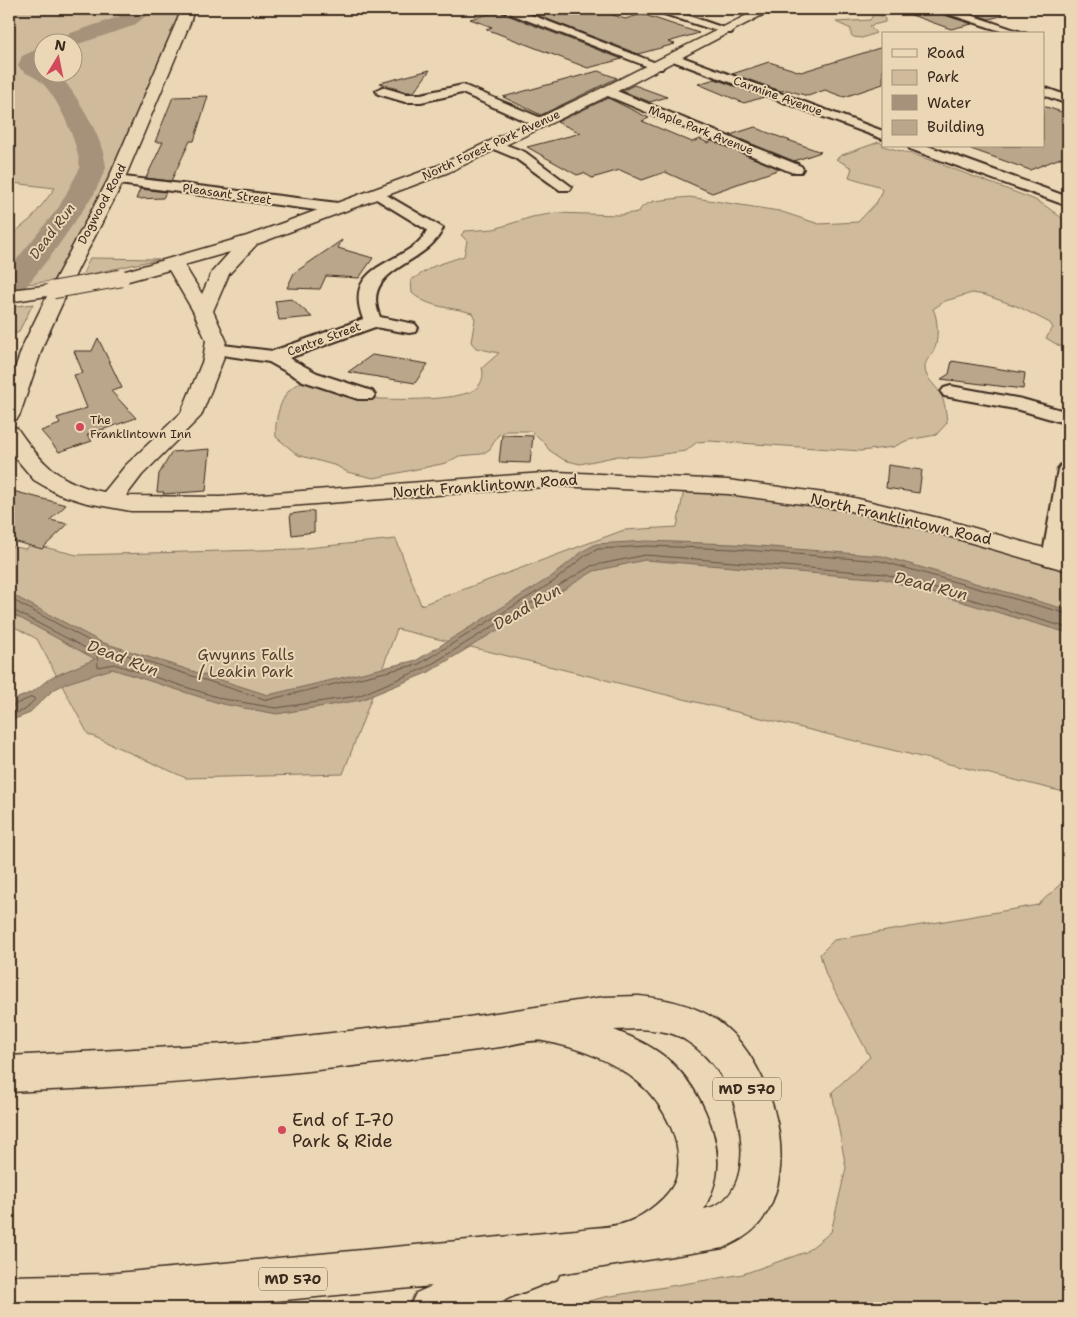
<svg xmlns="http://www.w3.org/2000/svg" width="1077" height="1317" viewBox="0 0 1077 1317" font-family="'Shantell Sans',sans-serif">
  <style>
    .green { fill: #cfba9c; stroke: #85725d; fill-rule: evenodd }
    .water { fill: #a6927a; stroke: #7b6855 }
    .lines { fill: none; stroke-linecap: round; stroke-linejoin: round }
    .shore { stroke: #665443; stroke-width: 1 }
    .river { fill: #a6927a; fill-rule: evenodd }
    .building { fill: #baa68b; stroke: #3b2a1e }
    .street-casing { stroke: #3b2a1e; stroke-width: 4 }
    .secondary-casing { stroke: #3b2a1e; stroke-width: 3 }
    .highway-casing { stroke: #3b2a1e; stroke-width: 3 }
    .street { fill: #ebd6b5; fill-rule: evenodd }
    .secondary { fill: #ebd6b5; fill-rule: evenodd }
    .highway { fill: #ebd6b5; fill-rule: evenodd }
    .secondary-bridge-casing { stroke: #3b2a1e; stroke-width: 19; stroke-linecap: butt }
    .secondary-bridge { stroke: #ebd6b5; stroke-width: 17 }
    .poi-dot { fill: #d1495b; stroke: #ebd6b5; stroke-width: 2 }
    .labels { text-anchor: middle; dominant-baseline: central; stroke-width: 4; stroke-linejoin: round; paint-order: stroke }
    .far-street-label { font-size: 12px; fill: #3b2a1e; stroke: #ebd6b5 }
    .far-poi-label { font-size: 12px; fill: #3b2a1e; stroke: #ebd6b5; text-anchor: start }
    .far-water-label { font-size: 14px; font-style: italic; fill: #564435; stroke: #ebd6b5 }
    .shield { fill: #ebd6b5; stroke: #705e4b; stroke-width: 1 }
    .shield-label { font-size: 14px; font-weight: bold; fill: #3b2a1e }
    .street-label { font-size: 15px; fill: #3b2a1e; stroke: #ebd6b5 }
    .park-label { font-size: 15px; fill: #514031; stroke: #ebd6b5 }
    .water-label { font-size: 16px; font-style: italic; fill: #564435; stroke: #ebd6b5 }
    .near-poi-label { font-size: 18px; fill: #3b2a1e; stroke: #ebd6b5; text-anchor: start }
  </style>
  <rect width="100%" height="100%" fill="#ebd6b5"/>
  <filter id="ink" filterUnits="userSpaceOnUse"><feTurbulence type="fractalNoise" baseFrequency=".02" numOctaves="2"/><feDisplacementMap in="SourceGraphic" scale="10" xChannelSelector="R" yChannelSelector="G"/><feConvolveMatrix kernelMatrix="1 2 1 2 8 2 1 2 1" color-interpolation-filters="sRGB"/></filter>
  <g filter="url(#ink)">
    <path class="green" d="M9 9H182V11L120 156 95 207 53 281 9 286V237L32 218 55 188 12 183 9 176ZM42 42H72V72H42Z
      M862 9 883 11 881 16 885 19V22L869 26 876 33 862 38 854 37 851 35V29L836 22 870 20 872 17V12Z
      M879 142 883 144V146L919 156 1033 199C1047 205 1056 215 1068 222V351L1046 338 1053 328 1050 323 1019 307 985 295 972 293 945 301 933 309C938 317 939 341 934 350 931 356 926 359 925 366 924 378 935 384 940 393 945 401 946 413 947 423L936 435 908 440 893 447 861 451 709 441 697 442 686 451 640 457 618 456 580 464 564 460 549 450 544 442 531 431H507L498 435 490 449 482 454 459 456 446 463 374 478 347 472 337 466 298 455 276 437C274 418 282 388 302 382 317 378 331 394 345 396 370 400 453 403 474 390 481 386 485 376 482 368L499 353 476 348 471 342 475 319 472 313C449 306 431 309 412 293L411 280 434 266 464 256 467 241 461 235 465 231 494 229 532 217 556 213 620 215 638 212 643 206 654 201 689 197 779 211 819 224 858 222 877 202 882 190 878 186 849 177 852 168 836 159 842 155Z
      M90 258 159 259 82 276Z
      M33 304 18 333H9V307Z
      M684 490C733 492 785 497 834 507 914 522 991 547 1068 570V793L397 629 343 774 186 778 88 734 37 639 9 624V546L26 549 31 544 77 555 297 549 396 539 421 605 624 530 677 527Z
      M1068 877V1308H561L605 1297 743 1274 806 1252 831 1232 846 1168 832 1092 870 1057 826 975 820 954 834 940 1038 905Z"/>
    <path class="water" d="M9 270 31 272 9 295Z
      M646 541 734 544 882 556 1068 610V633L884 579 645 560 594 571 429 672 361 700 277 714 222 704 112 669 67 683 53 690 28 714 9 721V702L34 691 50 678 95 659 9 612V593L101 642 268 695 417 660 551 577 583 551 596 544Z"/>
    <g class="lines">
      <path class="shore" d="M9 598 99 646 267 700 419 664 553 582 586 555 598 549 647 546 734 549 881 561 1068 614
        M9 608 97 654 98 667 114 664 223 699 276 708 358 696 427 667 591 566 645 555 885 574 1068 628
        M9 707 32 697 35 699 25 710 9 715"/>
      <path class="river" d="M104 9H142L146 16 133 26 72 46V42H52L56 38 121 16 107 13Z
        M42 47V72H57C77 95 104 138 106 168L94 194 53 253 20 294 9 296V269L59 207 80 168C79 145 58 96 40 81 33 75 24 74 18 66L22 56Z"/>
    </g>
    <path class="building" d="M521 9H596L625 19 642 14 699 33 668 42 675 44 638 54Z
      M903 9H936L938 13 972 24 951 29 903 12Z
      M958 9H1001V16L989 19Z
      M501 11 502 13 622 59 588 68 486 29 492 27 470 19Z
      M883 47V84L844 97 825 90 808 96 787 90 781 91 732 74 769 62 801 72Z
      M430 70 414 92H406L380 83Z
      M598 71 617 78 541 115 503 97Z
      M715 79 764 97 744 103 698 84Z
      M634 85 667 97 650 102 622 91Z
      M208 96 194 141H190L171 181 146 178 163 142H155L173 97Z
      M608 98 649 118 642 121 692 142 700 139 708 143 712 141 780 169 712 193 665 172 642 180 620 170 592 178 584 173 577 175 527 147 581 133 557 122Z
      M1043 106 1068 114V155L1030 170 971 149V146H1043Z
      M755 127 766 132 821 152 794 161 799 163 730 135Z
      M140 189 166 192 163 198 136 199Z
      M342 240 338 248 373 258 359 278 326 276 320 289 287 288 294 273Z
      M292 299 312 317 279 320 275 301Z
      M98 338 122 388 111 391 136 418 87 435 92 441 59 452 41 431 60 424 57 418 87 408 74 375 83 373 74 351H92Z
      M372 355 428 364 415 383 348 372Z
      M952 361 1025 373 1023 389 941 379 949 374Z
      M502 435 533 436 530 463 499 462Z
      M210 449 206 491 163 494 164 492H157L159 474 172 452Z
      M888 465 922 470 919 493 886 488Z
      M9 490 66 505 50 520 68 524 42 549 9 540Z
      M314 511V532L292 535 290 514Z"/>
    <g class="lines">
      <g class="street-casing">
        <path id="street" d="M502 9H516L664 66 662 69H654L503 11Z
          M654 9H669L733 31 731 33H723L655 11Z
          M938 9H953L1027 34H1010L939 11Z
          M674 54 883 131V139L670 60 668 58Z
          M463 85 546 120 548 123 541 127 536 126 462 93 421 102H405L378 94 376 91 382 87 406 94H421Z
          M607 87 801 166 803 169 801 172H791L603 94 601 91 603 88Z
          M1043 87 1068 96V104L1043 95Z
          M496 141 525 152 572 187 570 190H560L515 158 491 148 489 145Z
          M908 146H928L1068 197V206L910 149Z
          M116 176 338 203 346 208 338 213 111 183 109 180Z
          M378 190 443 228C428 266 359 267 380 317L415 324 418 328 415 332 409 333 375 327 289 358 317 373 372 391 375 395 372 399H358L303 381 269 362 209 353 206 349 209 345 215 344 273 351 363 319C340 260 412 265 427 230L373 197 371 194Z
          M951 386 1022 399 1068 412V424L1020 410 944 396 941 392 944 388Z
          M1068 463C1070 486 1074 545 1061 564L1053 566 1045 564 1042 559 1058 469 1061 465Z"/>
      </g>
      <g class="secondary-casing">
        <path id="secondary" d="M182 9H194L190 23 124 180 78 269 44 343 20 414 17 419 9 420V385L24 343 47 296 9 302V290L52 285 108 180Z
          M759 9H774L612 94 449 172 257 244 229 274 213 311 226 340 223 360 201 416 142 475 126 496 220 497 557 472 728 480 846 496 943 519 1068 555V571L927 530 846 510 728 494 557 486 220 511H131L87 503 58 494 34 480 9 450V426L17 428C42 464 59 483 104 492L126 465 181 413 203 360 206 340 193 311 169 270 121 283 115 282 112 278 115 274 247 236 437 166 602 88ZM230 252 212 272 202 294 184 265Z"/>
      </g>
      <g class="highway-casing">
        <path id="highway" d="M639 996C668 999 701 1006 724 1026 773 1067 804 1171 758 1225 748 1236 736 1242 723 1248L559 1274 557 1279 484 1308H409L416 1293 432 1286 202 1308H9V1276L106 1274 576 1230C592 1227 613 1228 628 1222 644 1216 670 1197 676 1179 686 1145 664 1104 638 1082 612 1060 576 1047 543 1041 531 1039 512 1045 500 1047 460 1052 419 1058 379 1063 256 1078 133 1087 9 1092V1056L243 1043 455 1019 604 997ZM639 1029C653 1030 668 1031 680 1037 702 1049 721 1070 730 1093 745 1128 753 1201 704 1209 709 1199 714 1188 716 1177 723 1136 697 1083 665 1057 650 1045 632 1037 614 1030Z"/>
      </g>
      <use href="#street" class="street"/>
      <use href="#secondary" class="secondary"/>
      <use href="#highway" class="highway"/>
      <g class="secondary-bridge-casing">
        <path id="secondary-bridge" d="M53 290 121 278"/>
      </g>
      <use href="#secondary-bridge" class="secondary-bridge"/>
    </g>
  </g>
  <g class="poi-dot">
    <circle cx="80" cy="427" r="5"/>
    <circle cx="282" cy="1130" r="5"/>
  </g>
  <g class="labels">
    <g class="far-street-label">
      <text transform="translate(778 96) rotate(20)">Carmine Avenue</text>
      <text transform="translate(701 130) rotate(22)">Maple Park Avenue</text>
      <text transform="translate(491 145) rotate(-25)">North Forest Park Avenue</text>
      <text transform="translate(227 194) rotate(8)">Pleasant Street</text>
      <text transform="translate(102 204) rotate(-62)">Dogwood Road</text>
      <text transform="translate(324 339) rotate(-20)">Centre Street</text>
    </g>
    <g class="far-poi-label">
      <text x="90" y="420">The<tspan x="90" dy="14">Franklintown Inn</tspan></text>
    </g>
    <g class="far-water-label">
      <text transform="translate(52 231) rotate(-53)">Dead Run</text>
    </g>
    <g class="shield">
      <rect x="713" y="1077.5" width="68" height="23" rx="4"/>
      <rect x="259" y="1267.5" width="68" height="23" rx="4"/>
    </g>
    <g class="shield-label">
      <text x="747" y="1089">MD 570</text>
      <text x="293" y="1279">MD 570</text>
    </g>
    <g class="street-label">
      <text transform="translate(485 486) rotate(-4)">North Franklintown Road</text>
      <text transform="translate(901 519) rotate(13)">North Franklintown Road</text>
    </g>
    <g class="park-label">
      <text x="246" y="655">Gwynns Falls<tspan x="246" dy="17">/ Leakin Park</tspan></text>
    </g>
    <g class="water-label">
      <text transform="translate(931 586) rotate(14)">Dead Run</text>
      <text transform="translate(527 607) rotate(-30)">Dead Run</text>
      <text transform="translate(123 658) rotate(21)">Dead Run</text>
    </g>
    <g class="near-poi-label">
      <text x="292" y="1120">End of I-70<tspan x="292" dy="21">Park &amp; Ride</tspan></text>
    </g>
  </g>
  <rect width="1077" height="1317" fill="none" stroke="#ebd6b5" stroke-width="30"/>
  <rect x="15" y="15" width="1047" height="1287" fill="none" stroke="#3b2a1e" stroke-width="2" filter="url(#ink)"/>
  <rect x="882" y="32" width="162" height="115" fill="#ebd6b5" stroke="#a59179"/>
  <rect x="892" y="49" width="25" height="8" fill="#ebd6b5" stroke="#a59179"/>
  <text x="927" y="58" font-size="15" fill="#3b2a1e">Road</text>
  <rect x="892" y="70" width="25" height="15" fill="#cfba9c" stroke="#a59179"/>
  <text x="927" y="82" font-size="15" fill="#3b2a1e">Park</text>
  <rect x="892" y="95" width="25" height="15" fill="#a6927a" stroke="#a59179"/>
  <text x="927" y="108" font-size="15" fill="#3b2a1e">Water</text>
  <rect x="892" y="120" width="25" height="15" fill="#baa68b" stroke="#a59179"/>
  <text x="927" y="132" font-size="15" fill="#3b2a1e">Building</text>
  <g transform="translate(58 58) rotate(10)"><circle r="24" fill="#ebd6b5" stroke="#a59179"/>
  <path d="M0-4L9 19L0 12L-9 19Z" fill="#d1495b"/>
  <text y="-8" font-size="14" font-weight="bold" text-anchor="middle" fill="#3b2a1e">N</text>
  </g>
</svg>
